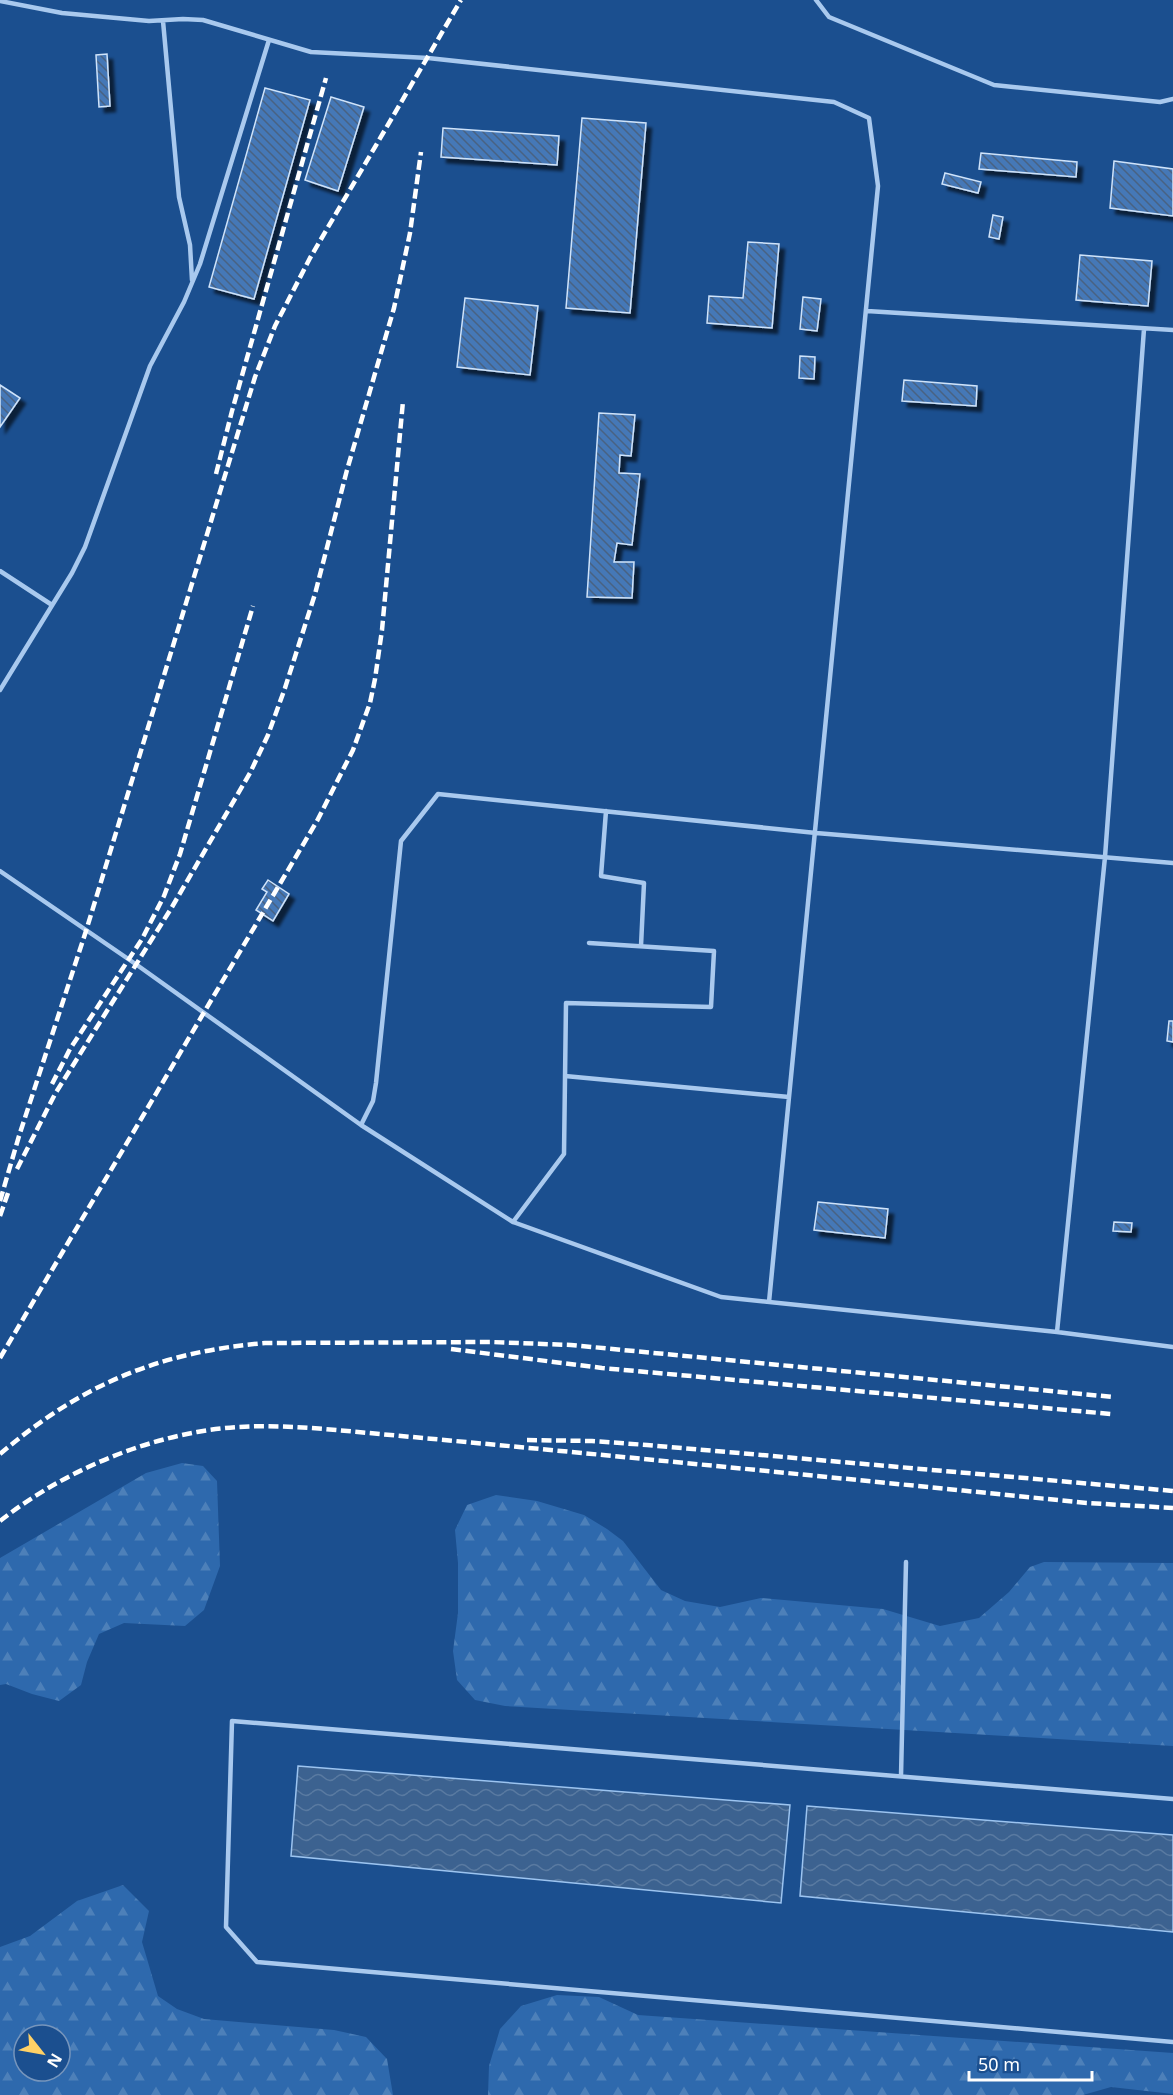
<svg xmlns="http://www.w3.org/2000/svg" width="1173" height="2095" viewBox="0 0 1173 2095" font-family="'Noto Sans',sans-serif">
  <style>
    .forest { fill: url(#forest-firs); fill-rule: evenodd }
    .water { fill: url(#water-waves); stroke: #9cc4f0; stroke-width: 1.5 }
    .building { fill: url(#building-back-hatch); stroke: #cfe3fa; stroke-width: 1.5; filter: url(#shadow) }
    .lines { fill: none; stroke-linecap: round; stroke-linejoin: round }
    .lane { stroke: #a9c9ee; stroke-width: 4.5 }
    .rail { stroke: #fff; stroke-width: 4.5; stroke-dasharray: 10 4.5; stroke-linecap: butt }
  </style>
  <defs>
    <pattern id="forest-firs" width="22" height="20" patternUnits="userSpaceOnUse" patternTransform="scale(1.5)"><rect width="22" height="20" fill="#2e69ad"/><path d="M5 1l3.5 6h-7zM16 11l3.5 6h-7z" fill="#4d80b9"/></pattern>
    <pattern id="water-waves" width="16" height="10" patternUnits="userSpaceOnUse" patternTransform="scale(1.5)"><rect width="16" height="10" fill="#3c6290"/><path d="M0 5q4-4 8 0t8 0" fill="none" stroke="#597aa1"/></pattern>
    <pattern id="building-back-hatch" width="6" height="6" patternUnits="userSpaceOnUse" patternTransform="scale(1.5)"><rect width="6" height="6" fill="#4478b7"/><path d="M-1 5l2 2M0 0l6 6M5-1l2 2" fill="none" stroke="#486282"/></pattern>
    <filter id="shadow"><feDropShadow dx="5.5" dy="5.5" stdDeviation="1.5" flood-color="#0009"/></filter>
  </defs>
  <rect width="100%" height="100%" fill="#1b4f8f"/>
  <path class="forest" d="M182 1463 203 1466 217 1481 220 1566 204 1610 185 1626 124 1623 99 1634 87 1662 81 1685 59 1701 32 1694 6 1684 0 1685V1558L146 1473Z
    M496 1495 537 1501 584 1515 607 1529 623 1541 661 1590 685 1601 720 1607 761 1598 883 1609 940 1626 979 1618 1009 1592 1030 1567 1044 1562 1173 1563V1746L505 1706 475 1700 457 1680 453 1651 458 1613V1563L455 1530 467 1505Z
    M123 1885 149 1911 142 1942 158 1996 177 2009 204 2019 334 2030 366 2037 387 2059 393 2095H0V1947L30 1936 77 1901ZM24 2035H60V2071H24Z
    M557 1995 599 1997 638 2015 1173 2053V2094L1111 2087 1083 2095H488L489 2066 500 2029 521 2006Z"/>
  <path class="water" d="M298 1766 790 1805 781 1903 291 1856Z
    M807 1806 1173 1835V1932L800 1896Z"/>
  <path class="building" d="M107 54 110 106 99 107 96 55Z
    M265 88 310 100 254 299 209 287Z
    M331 97 364 107 338 191 305 180Z
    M582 118 646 123 630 313 566 308Z
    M443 128 559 136 557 165 441 157Z
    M981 153 1077 162 1076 177 979 169Z
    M1114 161 1173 169V216L1110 208Z
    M945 173 981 182 978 193 942 184Z
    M993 215 1003 217 999 239 989 237Z
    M748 242 779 244 772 328 707 323 709 296 743 298Z
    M1080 255 1152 261 1148 306 1076 300Z
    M803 297 821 299 817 331 800 329Z
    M465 298 538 306 530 375 457 367Z
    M800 356 815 357 814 379 799 378Z
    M904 380 977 386 976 406 902 401Z
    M0 385 20 398 0 427Z
    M599 413 635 415 631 456 620 455 619 473 640 474 632 545 617 543 614 562H634L632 598 587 597Z
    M268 880 289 894 273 921 256 910 267 892 262 889Z
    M1169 1021H1173V1042L1167 1041Z
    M818 1202 888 1209 885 1238 814 1230Z
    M1114 1222 1132 1223 1131 1232 1113 1231Z"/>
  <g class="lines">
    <path class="lane" d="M816 0 829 17 994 85 1160 102 1173 99
      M0 1 62 13 149 21 183 19 203 20 311 52 428 58 834 102 869 118 878 186 769 1302
      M163 21 179 197 190 245 192 280
      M867 311 1173 330
      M0 571 52 605
      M0 690 72 573 85 547 150 366 184 302 200 264 269 40
      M606 811 601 876 644 883 641 946
      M0 871 137 965 361 1125 513 1222 721 1297 1057 1332 1173 1347
      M565 1076 789 1097
      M361 1125 373 1101 376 1083 401 841 438 794 816 833 1173 863
      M513 1222 564 1154 566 1003 711 1007 714 951 589 943
      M1057 1332 1105 857 1144 329
      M901 1776 906 1562
      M1173 1799 232 1721 226 1927 257 1962 1173 2042"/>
    <path class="rail" d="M216 474 232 411 326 78
      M52 1084 70 1049 142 939 164 896 180 854 253 606
      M17 1169 55 1094 172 907 250 773 268 735 285 688 315 594 347 470 394 308 410 233 421 152
      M0 1201 19 1136 86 931 255 377 275 326 310 258 461 0
      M0 1216 8 1193
      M451 1349 602 1368 1111 1414
      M0 1358 317 821 353 750 370 703 375 679 382 630 403 401
      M527 1440 592 1441 647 1445 1173 1491
      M0 1454C82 1384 159 1352 265 1343L491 1342 571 1345 1113 1397
      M0 1521C56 1477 126 1445 197 1432 250 1422 305 1427 358 1432 412 1437 466 1442 519 1447 709 1465 898 1484 1087 1503L1173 1508"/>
  </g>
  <g transform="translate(42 2053) rotate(121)"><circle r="28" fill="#1b4f8f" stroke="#7695bc" stroke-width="1.5"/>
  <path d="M0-4.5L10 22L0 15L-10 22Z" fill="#ffd166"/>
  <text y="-9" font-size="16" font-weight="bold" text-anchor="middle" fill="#ffffff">N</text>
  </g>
  <path d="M969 2071v9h123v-9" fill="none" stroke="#ffffff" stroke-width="3"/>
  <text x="978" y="2071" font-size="18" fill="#ffffff" stroke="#1b4f8f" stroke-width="4.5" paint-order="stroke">50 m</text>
</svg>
